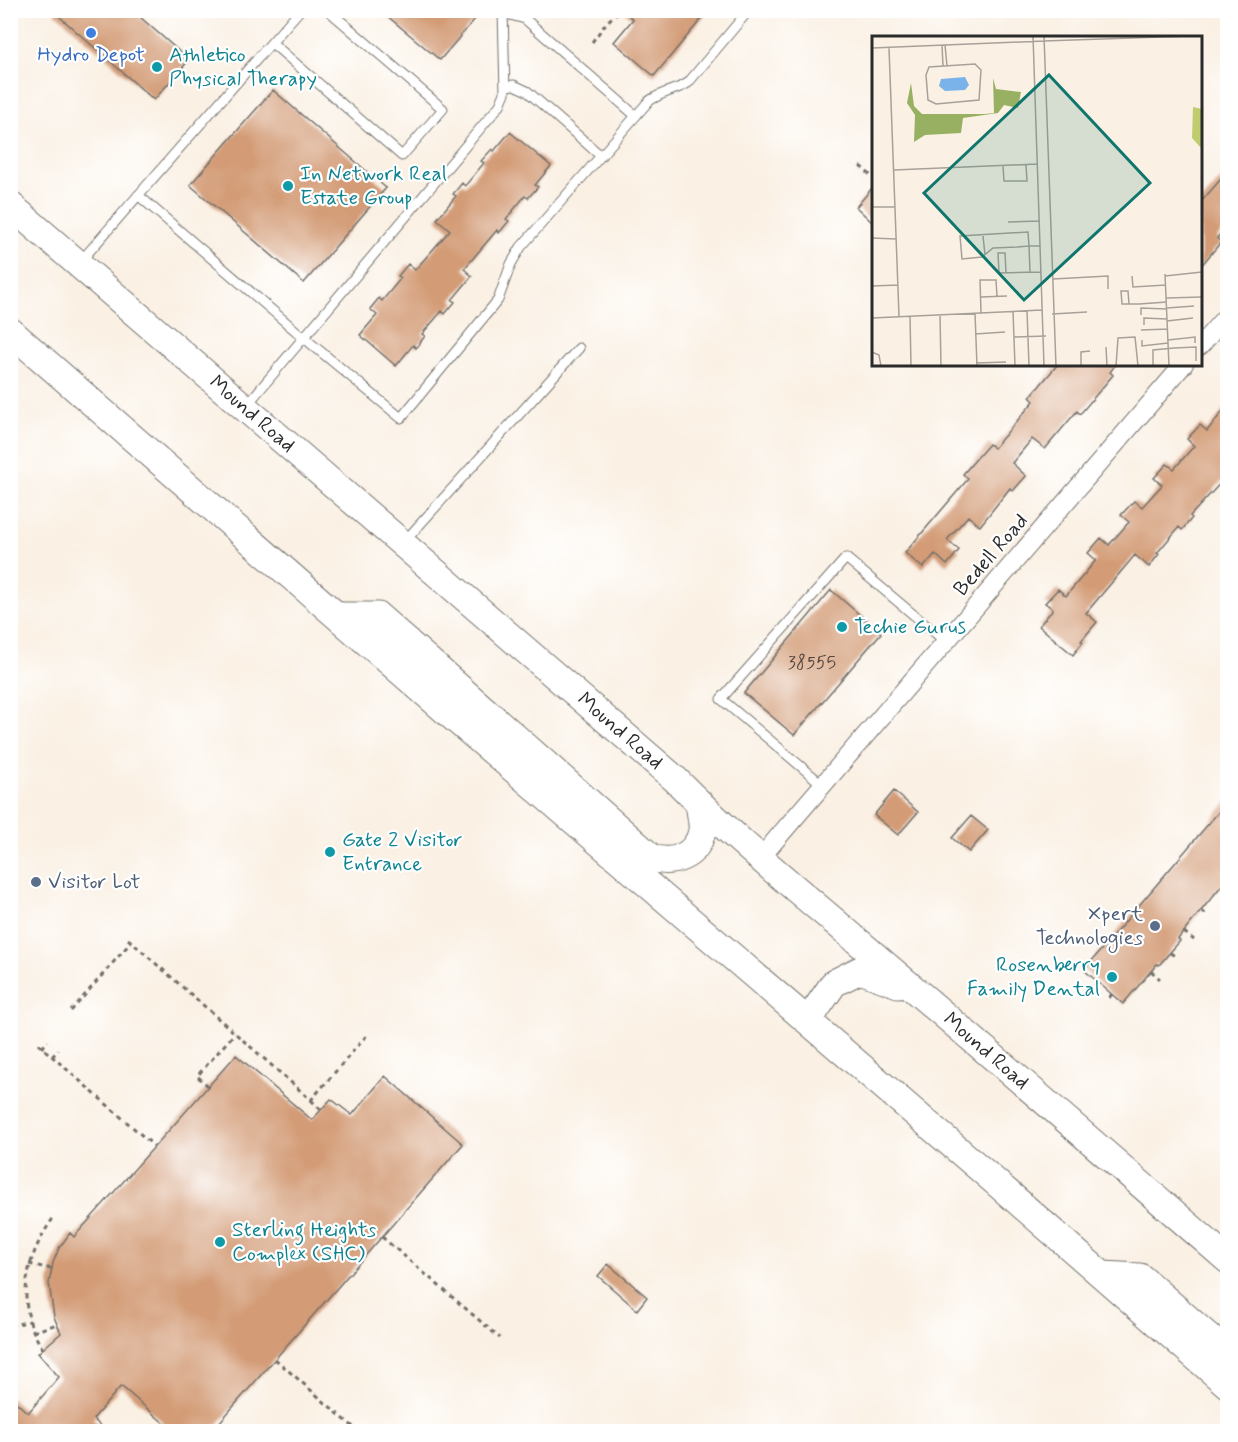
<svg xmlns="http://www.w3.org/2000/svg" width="1238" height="1442" viewBox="0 0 1238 1442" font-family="Mynerve,sans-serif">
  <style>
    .building { fill: #d39b76 }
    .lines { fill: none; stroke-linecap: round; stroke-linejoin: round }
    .lane-casing { stroke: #73706b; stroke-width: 11 }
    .street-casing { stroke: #73706b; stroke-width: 20 }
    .secondary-casing { stroke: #73706b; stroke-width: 29 }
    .path { stroke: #73706b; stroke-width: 3; stroke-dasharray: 4.5 4.5; stroke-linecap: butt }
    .lane { stroke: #fff; stroke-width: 9 }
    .street { stroke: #fff; stroke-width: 18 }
    .secondary { stroke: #fff; stroke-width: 27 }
    .shop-dot { fill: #3f7fe0; stroke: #fff; stroke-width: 2 }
    .culture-dot { fill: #0f9aa8; stroke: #fff; stroke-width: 2 }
    .service-dot { fill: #5c6f8a; stroke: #fff; stroke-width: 2 }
    .labels { text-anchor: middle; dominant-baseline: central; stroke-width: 4.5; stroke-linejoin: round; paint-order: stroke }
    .number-label { font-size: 18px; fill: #55473e }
    .shop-label { font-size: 21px; fill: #366cbe; stroke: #fff }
    .culture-label { font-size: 21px; fill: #0d838f; stroke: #fff; text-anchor: start }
    .street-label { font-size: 21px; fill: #2b2b2b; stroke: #fff }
    .service-label { font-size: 21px; fill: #4e5e75; stroke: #fff; text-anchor: start }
    .inset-road { fill: none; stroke: #a7a199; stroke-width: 1.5 }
    .view { fill: #0f766e; fill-opacity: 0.15; stroke: #0f766e; stroke-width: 3 }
    .inset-edge { fill: none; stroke: #2b2b2b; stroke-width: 3 }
  </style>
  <rect width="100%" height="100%" fill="#fff"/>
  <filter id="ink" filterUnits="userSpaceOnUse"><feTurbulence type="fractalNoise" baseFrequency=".0167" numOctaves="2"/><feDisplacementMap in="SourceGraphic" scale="12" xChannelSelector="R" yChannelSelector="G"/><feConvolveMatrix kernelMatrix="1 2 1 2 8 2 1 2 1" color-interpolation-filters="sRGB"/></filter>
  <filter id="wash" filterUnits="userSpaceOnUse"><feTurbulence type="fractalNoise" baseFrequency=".008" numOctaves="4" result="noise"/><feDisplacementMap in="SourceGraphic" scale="24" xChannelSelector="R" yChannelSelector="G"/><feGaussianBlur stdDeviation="1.35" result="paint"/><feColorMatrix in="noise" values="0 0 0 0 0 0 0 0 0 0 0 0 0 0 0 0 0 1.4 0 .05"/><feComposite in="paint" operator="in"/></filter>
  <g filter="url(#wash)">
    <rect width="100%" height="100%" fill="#faf0e3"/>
    <g id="blocks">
      <path class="building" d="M52 10H132L189 60 154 100Z
        M380 10H466L475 19 440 60Z
        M622 10H709L654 76 614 42 633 19Z
        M273 90 386 188 304 283 190 185Z
        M510 132 551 166 535 185 538 187 528 198 525 196 506 219 509 221 499 233 497 230 464 269 472 276 452 300 455 302 445 314 442 311 422 334 425 336 416 348 413 345 396 366 360 335 377 315 370 309 379 298 382 301 401 278 398 276 408 264 415 270 450 230 437 219 456 196 453 194 462 183 465 186 484 163 481 161 492 149 494 151Z
        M1227 172V226L1217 238 1221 242 1200 267V203Z
        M873 187V223L856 207Z
        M1058 364H1116L1110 372 1113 375 1080 414 1077 411 1045 449 1032 439 1012 463 1026 476 1013 491 1010 488 980 526 968 516 947 540 959 550 947 565 935 554 923 568 905 553 968 479 963 474 989 444 994 448 1034 401 1030 397Z
        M1227 406V476L1190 516 1192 518 1182 530 1179 527 1157 553 1159 554 1149 567 1135 555 1086 613 1097 622 1081 641 1083 642 1073 655 1039 626 1053 609 1045 603 1058 589 1066 596 1096 560 1088 553 1101 538 1109 545 1129 522 1121 515 1134 501 1142 507 1162 485 1154 478 1167 464 1174 469 1194 446 1187 439 1200 425 1207 431Z
        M831 590 881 633 794 735 744 693Z
        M894 791 918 812 898 835 874 815Z
        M1227 802V879L1178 939 1180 941 1159 965 1157 964 1123 1004 1084 970Z
        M971 816 988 830 969 852 952 838Z
        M236 1055 312 1120 331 1099 352 1115 385 1076 463 1144 212 1431H173L121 1386 93 1419 106 1431H10V1397L28 1413 59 1377 38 1353 61 1333 54 1317 49 1283 53 1263 59 1248 70 1233 74 1237Z
        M608 1264 647 1297 637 1310 598 1276Z"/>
    </g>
  </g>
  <g filter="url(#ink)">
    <use href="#blocks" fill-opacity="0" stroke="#73706b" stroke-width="1.5"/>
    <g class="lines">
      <g class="lane-casing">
        <path id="lane" d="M503 13 525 19 636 116
          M272 43 402 156 443 109 328 10
          M505 86 514 85 527 91 601 156
          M138 195 303 337 401 418 498 300 511 264 521 247 648 102C660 92 675 91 688 83L749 10
          M80 262 300 10
          M246 406 500 105 505 93 503 10
          M404 542 579 348
          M823 785 721 699 846 558 946 642"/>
      </g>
      <g class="street-casing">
        <path id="street" d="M1200 346 1228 314
          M761 857 1184 364"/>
      </g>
      <g class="secondary-casing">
        <path id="secondary" d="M10 205 675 779C740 845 814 903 883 963 999 1061 1113 1160 1228 1260
          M10 331 454 718 992 1179 1228 1385
          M338 616H378L651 857C672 866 697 856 702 831 703 823 700 812 699 803
          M808 1021 834 983 860 970 898 984
          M1103 1275 1140 1277 1228 1354"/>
      </g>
      <path class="path" d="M635 10V11
        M592 42 607 22 620 10
        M860 166 874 178
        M1202 911 1208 917
        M1184 932 1194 940
        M128 939 311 1100 368 1034
        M1170 953 1175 956
        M1151 971 1160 979
        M1109 998 1112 994
        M71 1011 131 942
        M38 1044 154 1146
        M42 1048 48 1041
        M52 1057 58 1050
        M208 1086 197 1076 235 1033
        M311 1100 321 1110
        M382 1237 500 1338
        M29 1264 52 1269
        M10 1326 30 1321
        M33 1332 57 1324
        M43 1349C14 1306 25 1257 54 1217
        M275 1359 359 1432"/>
      <use href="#lane" class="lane"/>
      <use href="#street" class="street"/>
      <use href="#secondary" class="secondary"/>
    </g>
  </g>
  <circle class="shop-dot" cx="91" cy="33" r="6"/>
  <g class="culture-dot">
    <circle cx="157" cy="67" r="6"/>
    <circle cx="288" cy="186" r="6"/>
    <circle cx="842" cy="627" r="6"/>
    <circle cx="330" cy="852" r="6"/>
    <circle cx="1112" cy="977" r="6"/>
    <circle cx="220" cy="1242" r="6"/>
  </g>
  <g class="service-dot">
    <circle cx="36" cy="882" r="6"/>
    <circle cx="1155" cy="926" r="6"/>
  </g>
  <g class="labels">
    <g class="number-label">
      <text x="812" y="663">38555</text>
    </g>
    <g class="shop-label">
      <text x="91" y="55">Hydro Depot</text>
    </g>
    <g class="culture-label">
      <text x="169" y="55">Athletico<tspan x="169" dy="24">Physical Therapy</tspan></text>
      <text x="300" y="174">In Network Real<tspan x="300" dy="24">Estate Group</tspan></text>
      <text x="854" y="627">Techie Gurus</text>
      <text x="342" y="840">Gate 2 Visitor<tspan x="342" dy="24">Entrance</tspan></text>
      <text x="1100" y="965" text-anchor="end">Rosenberry<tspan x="1100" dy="24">Family Dental</tspan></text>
      <text x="232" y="1230">Sterling Heights<tspan x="232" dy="24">Complex (SHC)</tspan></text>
    </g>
    <g class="street-label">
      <text transform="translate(252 414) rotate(41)">Mound Road</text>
      <text transform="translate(991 555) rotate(-49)">Bedell Road</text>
      <text transform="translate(620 731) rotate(41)">Mound Road</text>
      <text transform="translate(986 1051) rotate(41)">Mound Road</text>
    </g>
    <g class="service-label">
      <text x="48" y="882">Visitor Lot</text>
      <text x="1143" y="914" text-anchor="end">Xpert<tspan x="1143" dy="24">Technologies</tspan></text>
    </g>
  </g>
  <g transform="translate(872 36)">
    <rect width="330" height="330" fill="#faf0e3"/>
    <path d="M321 71 330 73 329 112 320 102Z" fill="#c0cd6f"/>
    <path d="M121 42 124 53 149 56 146 72 132 69 126 77 91 82 89 97 53 99 42 106 43 79 35 67 39 47 42 70 50 78H113L122 77Z" fill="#98b062"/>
    <path d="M93 41 97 49 93 54 73 55 67 50 69 43Z" fill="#7ab2ea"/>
    <path class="inset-road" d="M161 0 172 330M172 0 184 330M172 5 318 0M70 9 71 30M73 9 75 30M0 12 172 5M17 12 27 280M103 28 109 34 107 64 64 68 56 64 54 39 57 31ZM131 130 132 145H155L154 129M22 134 165 128M0 171H23M136 186 167 185M111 200 113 219M0 202 24 203M158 236 157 210 156 196 88 200 90 223 110 221 121 212 145 211 157 210H168M134 237 133 217H126L127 237 169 236M293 238 297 330M260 240 261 251 294 249M293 240 330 236M181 243 236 240V253M0 250 26 249M109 261 135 260M294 262 330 261M257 268 256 255H249L250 268H267L295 266M295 272 322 270M141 275 143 330M155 275 157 330M103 277 105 330M109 277 108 244H124L125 260M180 278 215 276M68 279 69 330M269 279V272L295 273M38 280 39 330M0 282 170 274M295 285 321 282M272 289V282L295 283M269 294 296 293M103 298 133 296M330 299V328M142 301 174 300M270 304V310L296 307M296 304 323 301V307M234 311 235 330M0 316 7 319 9 330M104 327 134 326M209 330V316L218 315M244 330 246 302 263 301 266 330M281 330V314L302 312 324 311V325"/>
    <path class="view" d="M177 39 278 147 152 264 52 157Z"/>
    <rect width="330" height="330" class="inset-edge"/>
  </g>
  <rect width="1238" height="1442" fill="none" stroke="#fff" stroke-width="36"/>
</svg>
